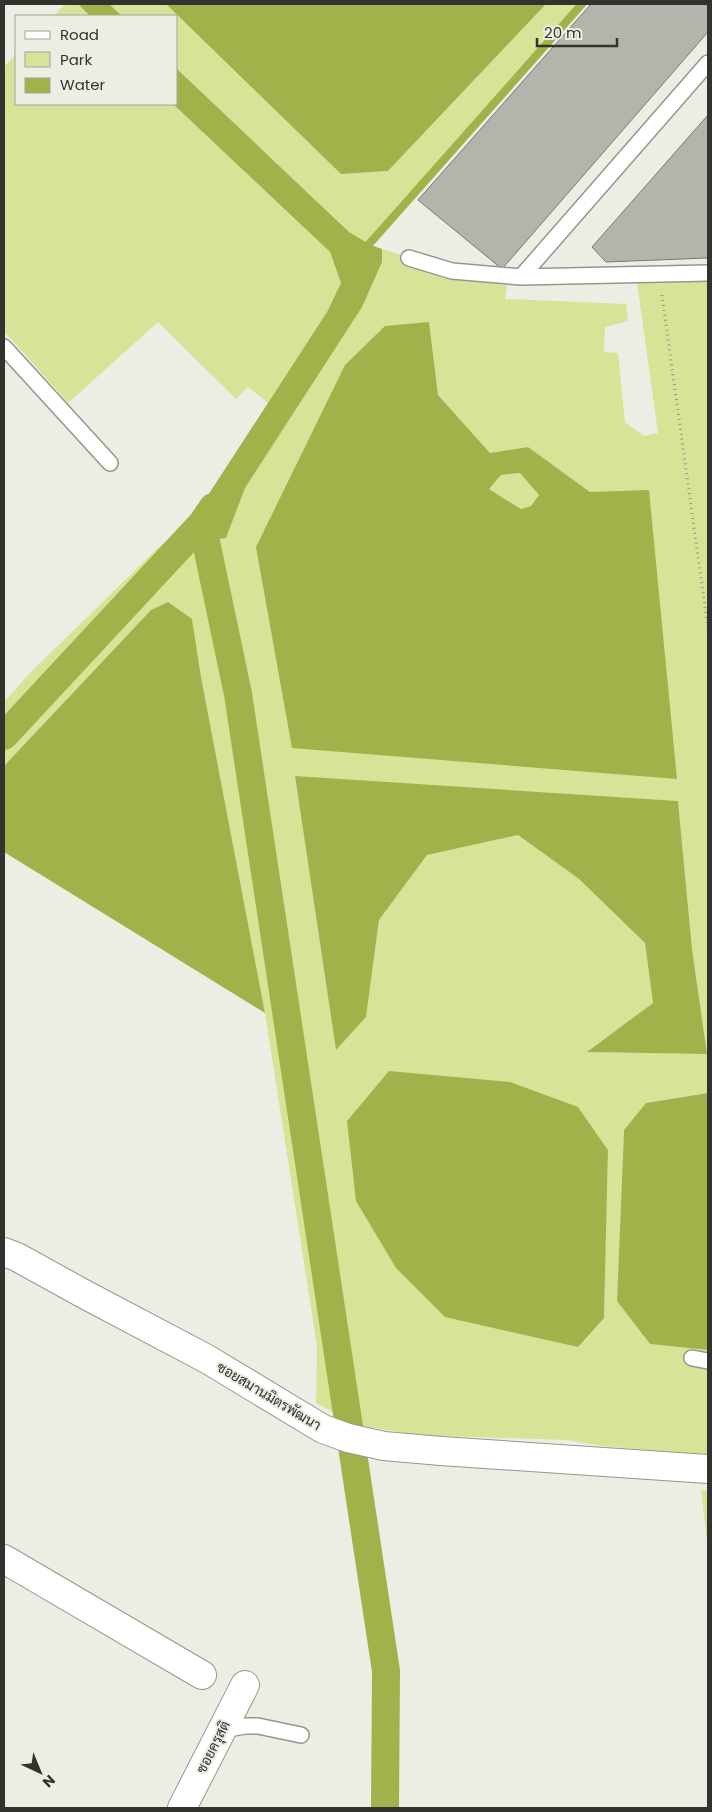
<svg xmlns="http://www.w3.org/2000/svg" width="712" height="1812" viewBox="0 0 712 1812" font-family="Poppins,Sarabun,sans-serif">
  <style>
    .green { fill: #d6e497; fill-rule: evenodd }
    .water { fill: #a2b24b; fill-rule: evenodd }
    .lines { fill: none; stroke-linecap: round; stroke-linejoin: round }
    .stream { stroke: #a2b24b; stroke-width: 8 }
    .canal { stroke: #a2b24b; stroke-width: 28 }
    .building { fill: #b3b5ac; stroke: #787a71 }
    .service-casing { stroke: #95978e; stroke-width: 18 }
    .minor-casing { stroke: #95978e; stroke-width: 30 }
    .path { stroke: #94968e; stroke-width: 3; stroke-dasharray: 1 4; stroke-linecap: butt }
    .service { stroke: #fff; stroke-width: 15 }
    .minor { stroke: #fff; stroke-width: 28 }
    .labels { text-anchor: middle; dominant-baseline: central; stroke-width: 4; stroke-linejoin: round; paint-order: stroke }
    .street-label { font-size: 14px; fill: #32332f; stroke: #eceee4 }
  </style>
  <rect width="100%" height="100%" fill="#eceee4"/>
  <path class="green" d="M65 4H78L90 16H53Z
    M109 4H166L341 174 388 171 546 4H583L371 245 349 232 176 68V16H122Z
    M16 54V104H173L330 252 341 283 327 312 268 403 248 387 236 399 158 322 68 403 4 331V67Z
    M382 249 507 286 505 299 626 304 628 321 605 327 604 352 618 353 625 422 644 436 658 433 636 275 708 279V1093L646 1103 624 1130 617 1300 650 1344 708 1350V1455L602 1446 567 1440 415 1435 358 1425 316 1403 317 1346 265 1013 201 677 192 619 151 610 4 766V702L30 673 159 547 188 526 198 542 226 538 244 488 382 262ZM429 322 438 395 490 453 528 447 590 492 292 748ZM295 777 678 801 692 949 707 1054 588 1052 653 1003 645 943 579 879 518 835 427 855 379 920 366 1017 336 1049ZM578 1107 608 1150 604 1318Z
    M520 473 539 495 531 506 521 509 489 489 501 475Z
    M701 1490 708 1491V1551Z"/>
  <path class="water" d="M78 4H109L122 16H90Z
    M166 4H546L388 171 341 174Z
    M176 68 349 232 371 245 382 249V262L362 307 245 488 226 538 198 542 188 526 327 312 341 283 330 252 173 104H176Z
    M429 322 438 395 490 453 528 447 590 492 649 490 677 779 292 748 256 547 345 365 385 326ZM520 473 539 495 531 506 521 509 489 489 501 475Z
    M168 602 192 619 201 677 265 1013 4 852V766L151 610Z
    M295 776 678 801 692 949 707 1054 587 1052 653 1003 645 943 579 879 518 835 427 855 379 920 366 1017 336 1050Z
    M389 1071 510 1082 578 1107 608 1150 604 1318 578 1347 445 1317 396 1268 356 1201 347 1121Z
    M708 1093V1350L650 1344 617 1301 624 1130 646 1103Z"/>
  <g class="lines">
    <path class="stream" d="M363 251 582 4"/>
    <path class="canal" d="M213 507 202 523 238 694 386 1671 385 1808
      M4 736 202 523"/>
  </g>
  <path class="building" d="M591 4H708V32L502 269 418 200Z
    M708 115V258L606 262 592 247Z"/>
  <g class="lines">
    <g class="service-casing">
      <path id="service" d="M409 258 452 271 521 277 708 273
        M521 277 708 63
        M4 347 110 463
        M692 1358 708 1361
        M222 1730 245 1726H258L301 1735"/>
    </g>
    <g class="minor-casing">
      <path id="minor" d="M4 1252 17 1257 84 1294 207 1359 323 1429 348 1438 384 1446 441 1451 708 1469
        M4 1559 202 1675
        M182 1808 245 1685"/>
    </g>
    <path class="path" d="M662 295 708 629"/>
    <use href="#service" class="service"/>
    <use href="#minor" class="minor"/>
  </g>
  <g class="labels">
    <g class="street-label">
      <text transform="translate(269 1396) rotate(31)">ซอยสมานมิตรพัฒนา</text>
      <text transform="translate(213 1747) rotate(-63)">ซอยครุสติ</text>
    </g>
  </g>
  <rect width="712" height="1812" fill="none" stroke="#32332f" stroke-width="10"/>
  <rect x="15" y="15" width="162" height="90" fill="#eceee4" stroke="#a2a39c"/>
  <rect x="25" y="31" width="25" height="8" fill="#ffffff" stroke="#a2a39c"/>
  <text x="60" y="40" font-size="15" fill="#32332f">Road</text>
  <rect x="25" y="52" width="25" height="15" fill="#d6e497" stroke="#a2a39c"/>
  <text x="60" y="65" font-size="15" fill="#32332f">Park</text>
  <rect x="25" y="78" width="25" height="15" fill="#a2b24b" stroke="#a2a39c"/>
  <text x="60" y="90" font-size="15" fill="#32332f">Water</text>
  <g transform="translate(40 1772) rotate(136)" stroke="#eceee4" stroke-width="4" paint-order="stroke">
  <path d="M0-4L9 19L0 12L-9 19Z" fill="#32332f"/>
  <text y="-8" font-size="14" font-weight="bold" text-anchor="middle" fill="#32332f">N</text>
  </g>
  <path d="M537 38v8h80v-8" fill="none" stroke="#32332f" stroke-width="2.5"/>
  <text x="544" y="38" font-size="15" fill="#32332f" stroke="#eceee4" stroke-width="4" paint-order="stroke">20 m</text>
</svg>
